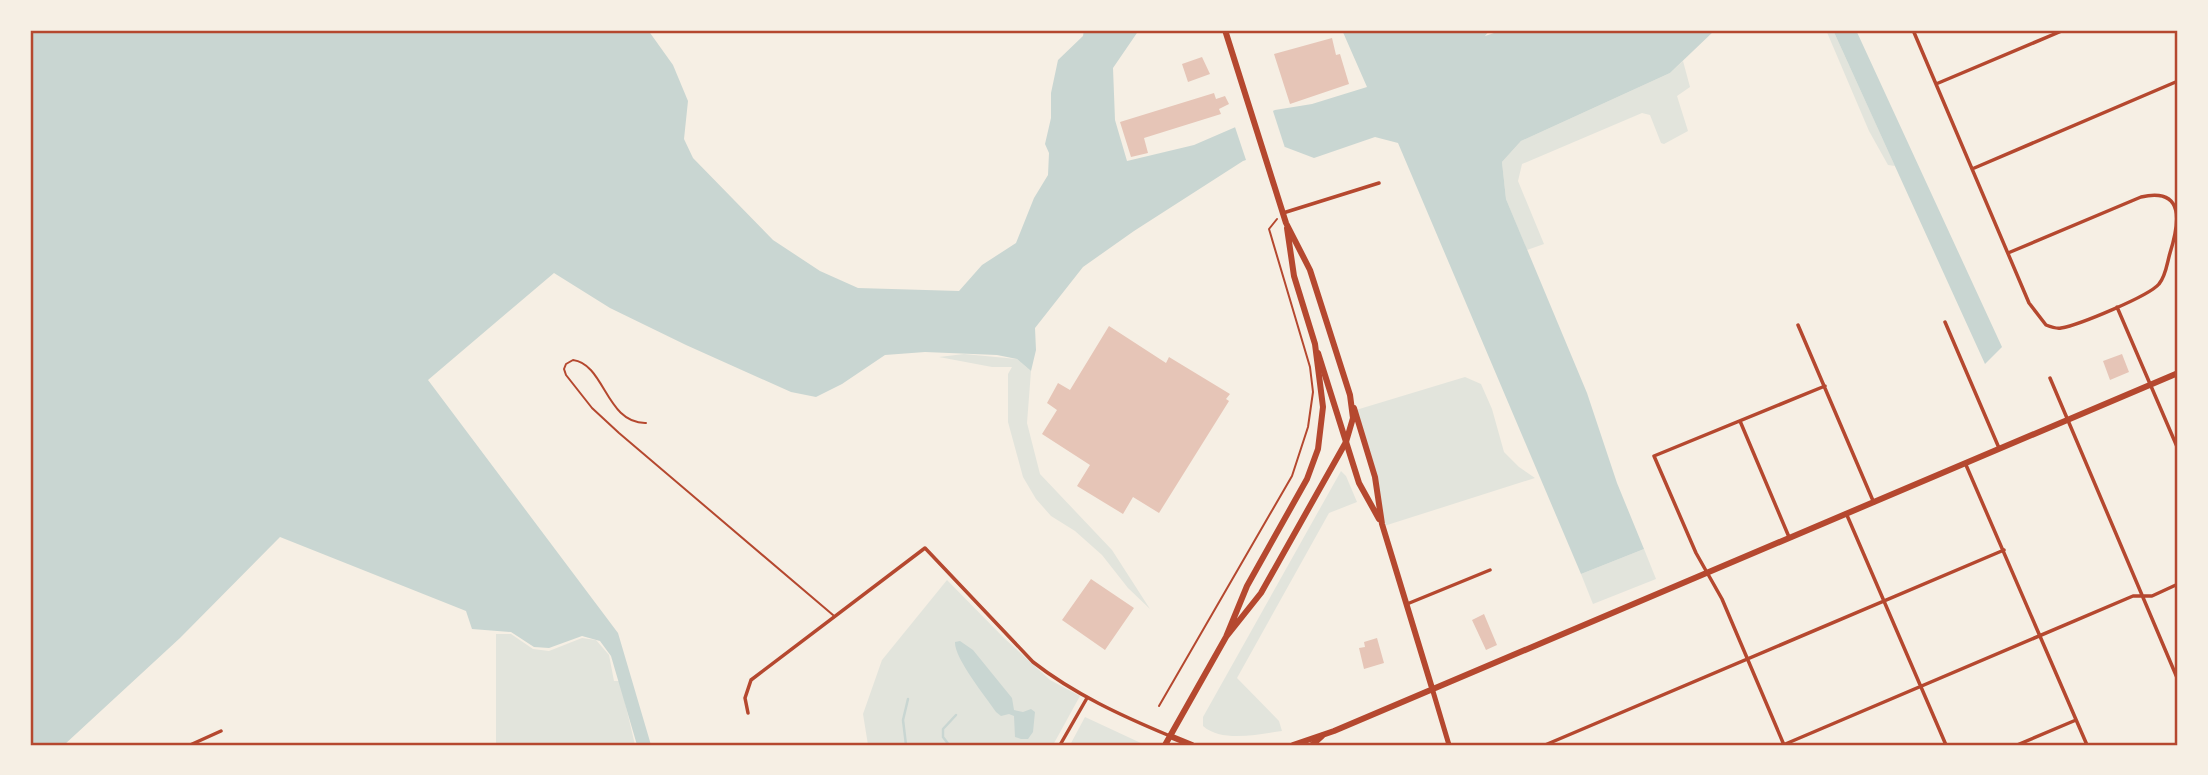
<svg xmlns="http://www.w3.org/2000/svg" width="2208" height="775" viewBox="0 0 2208 775" font-family="Montserrat,sans-serif">
  <style>
    .green { fill: #e2e4dc }
    .water { fill: #c9d6d2 }
    .pier { fill: #f6efe4 }
    .lines { fill: none; stroke-linecap: round; stroke-linejoin: round }
    .stream { stroke: #c9d6d2; stroke-width: 2.5 }
    .building { fill: #e6c5b7 }
    .path { stroke: #b5482f; stroke-width: 2 }
    .service { stroke: #b5482f; stroke-width: 2 }
    .minor { stroke: #b5482f; stroke-width: 3.5 }
    .secondary { stroke: #b5482f; stroke-width: 5 }
    .primary { stroke: #b5482f; stroke-width: 6 }
    .trunk { stroke: #b5482f; stroke-width: 6 }
    .neatline { fill: none; stroke: #b5482f; stroke-width: 2.5 }
  </style>
  <rect width="100%" height="100%" fill="#f6efe4"/>
  <path class="green" d="M1826 30H1833L1895 166 1888 165 1869 131Z
    M1683 61 1690 87 1677 96 1688 131 1664 144 1661 143 1650 115 1642 113 1522 164 1518 181 1544 244 1527 250 1506 199 1502 162 1521 141 1670 73Z
    M964 354 1017 359 1031 371 1027 423 1040 474 1112 550 1150 609 1128 588 1102 555 1075 531 1051 516 1036 499 1023 477 1008 422V374L1012 367H992L939 357Z
    M1465 377 1481 384 1492 409 1504 452 1519 467 1535 478 1384 526 1356 410Z
    M1341 471 1346 476 1357 502 1329 513 1237 678 1279 721 1282 731C1259 734 1222 743 1203 726V717Z
    M1644 549 1656 579 1593 604 1581 574Z
    M947 580 1005 639 1050 680 1080 696 1053 745H868L863 714 882 660Z
    M496 634H511L533 649 549 651 582 638 596 640 609 655 614 681H620L635 745H496Z
    M1085 717 1143 744V745H1070Z"/>
  <path class="water" d="M30 30H648L673 65 688 101 684 139 693 158 773 240 820 271 858 288 959 291 982 265 1016 243 1034 198 1048 175 1049 153 1045 144 1051 118V93L1058 60 1083 36 1084 30H1139L1113 68 1115 120 1127 161 1194 145 1275 110 1312 104 1367 87 1342 30H1490L1485 36 1503 30H1715L1670 73 1521 141 1502 162 1506 199 1587 393 1617 483 1644 549 1581 574 1398 143 1375 137 1314 158 1285 147 1243 161 1134 231 1083 267 1035 328 1036 350 1031 371 1017 359 997 355 925 352 885 355 842 384 816 397 791 392 686 345 610 308 554 273 428 380 618 633 651 745H637L611 656 600 641 582 636 549 648 534 647 511 632 472 629 466 611 280 537 180 638 64 745H30Z
    M1833 30H1856L2002 347 1985 364Z
    M960 641 973 650 1012 698 1014 710 1023 712 1031 709 1035 712 1033 732 1028 739H1021L1015 737 1014 716 1009 714 1001 716 996 712C986 697 954 658 955 642Z"/>
  <path class="pier" d="M1272 108 1286 151 1247 163 1234 124Z"/>
  <g class="lines">
    <path class="stream" d="M906 745 903 720 908 699
      M949 745 943 737V729L956 715"/>
  </g>
  <path class="building" d="M1332 38 1336 55 1340 54 1349 84 1290 104 1274 54Z
    M1202 57 1210 74 1188 82 1182 64Z
    M1214 93 1216 99 1225 96 1229 104 1219 109 1221 114 1144 138 1148 153 1131 157 1120 122Z
    M1109 326 1166 363 1169 357 1230 394 1226 399 1229 401 1159 513 1133 497 1123 514 1077 486 1090 465 1042 434 1057 410 1047 403 1058 383 1070 390Z
    M2122 354 2129 372 2110 380 2103 361Z
    M1091 579 1134 608 1105 650 1062 620Z
    M1484 614 1497 645 1486 650 1472 620Z
    M1377 638 1384 663 1364 669 1359 648 1365 647 1364 642Z"/>
  <g class="lines">
    <path class="path" d="M1159 706 1292 476 1308 427 1313 392 1310 367 1269 229 1277 219"/>
    <path class="service" d="M646 423C606 424 605 364 573 360L566 364 564 369 566 375 592 408 619 433 833 615"/>
    <path class="minor" d="M1913 30 2029 303 2046 325C2051 327 2056 329 2061 328 2079 325 2149 296 2159 284 2166 276 2167 263 2170 253 2179 224 2186 187 2141 197L2008 253
      M1936 84 2064 30
      M1972 169 2178 81
      M1283 213 1379 183
      M2117 307 2178 449
      M1945 322 1999 448
      M1798 325 1874 503
      M2050 378 2178 680
      M1740 421 1789 537
      M1966 465 2087 745
      M1846 513 1946 745
      M1407 604 1490 570
      M748 713 745 698 751 680 925 548 1033 662C1074 694 1122 716 1170 736
      M190 745 221 731
      M1060 745 1087 698
      M1545 745 2004 550
      M1783 745 2133 596H2152L2178 584
      M1784 745 1722 599 1696 553 1654 456 1825 386
      M2017 745 2076 720"/>
    <path class="secondary" d="M1432 688 1449 745"/>
    <path class="primary" d="M1318 353 1359 483 1379 519
      M1354 408 1375 477 1382 524 1432 688
      M1170 736 1192 745
      M1293 745 1334 731 2178 373"/>
    <path class="trunk" d="M1225 30 1286 223 1310 270 1350 395 1353 418 1346 442 1261 593 1226 637
      M1165 745 1226 637 1247 586 1307 479 1318 449 1323 407 1315 344 1294 276 1287 228
      M1312 745 1322 736"/>
  </g>
  <rect width="2208" height="775" fill="none" stroke="#f6efe4" stroke-width="63"/>
  <rect x="32" y="32" width="2144" height="712" class="neatline"/>
</svg>
